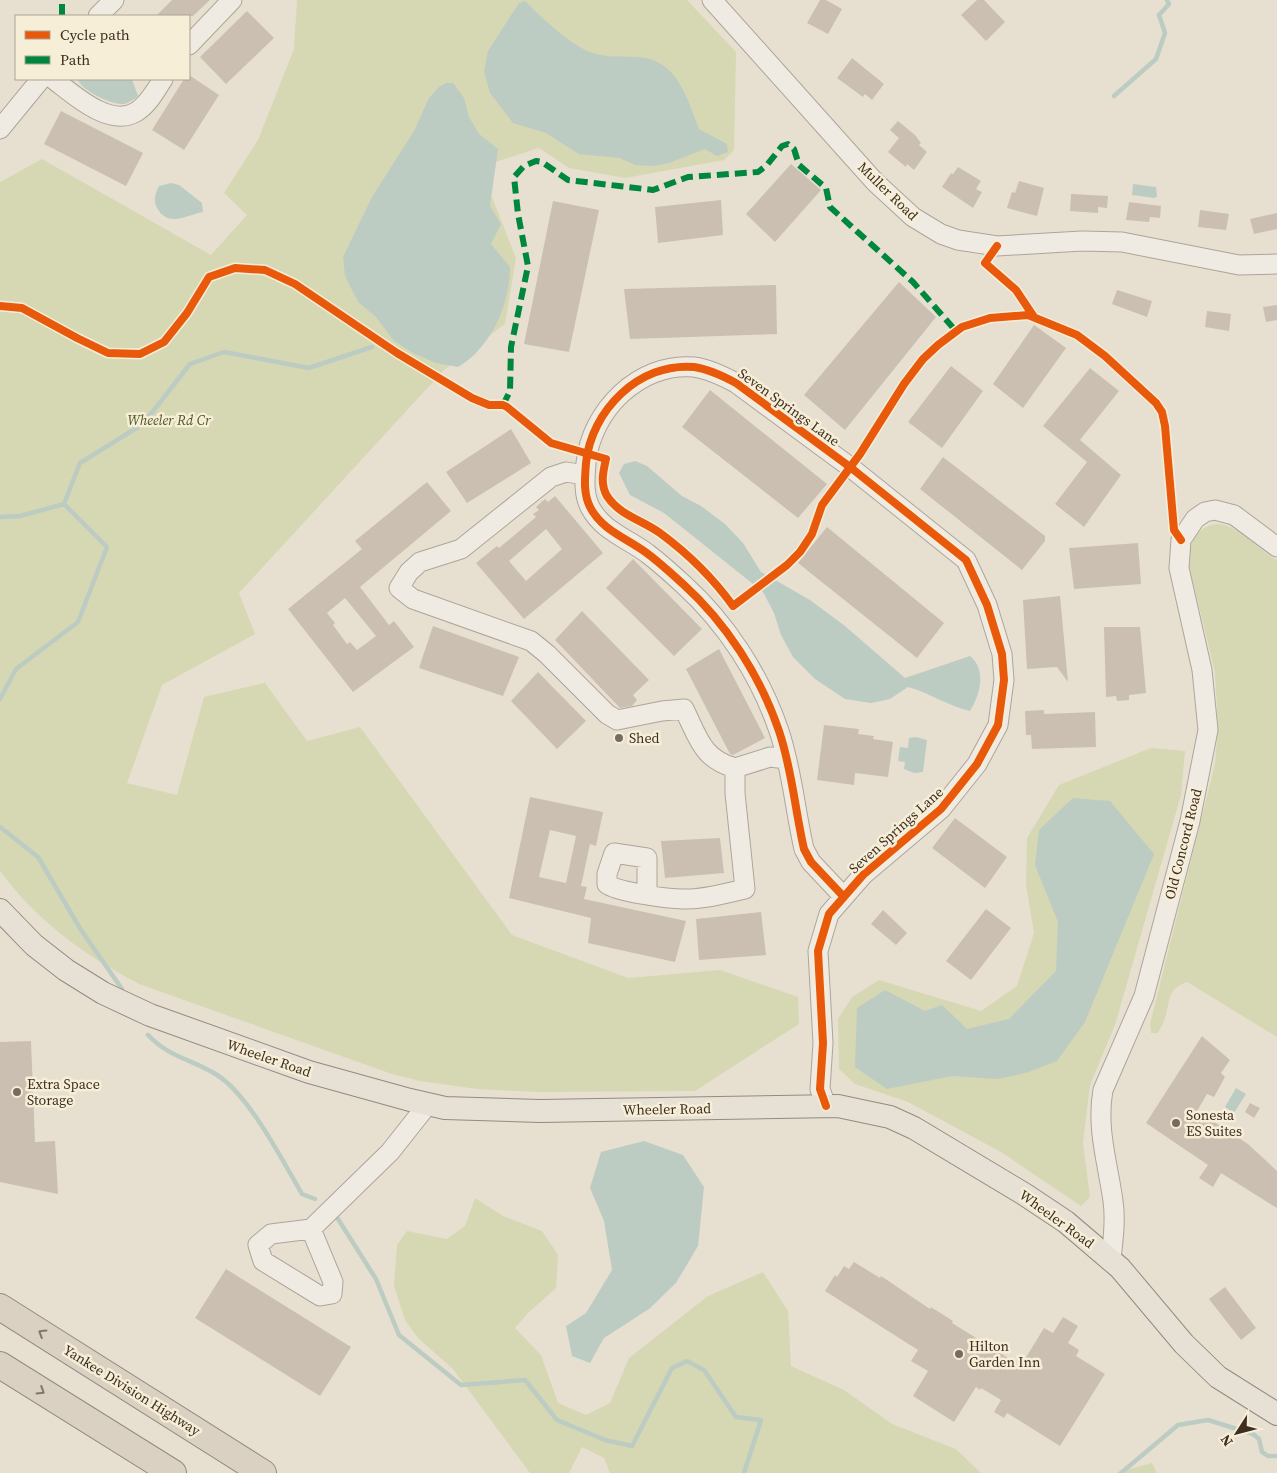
<svg xmlns="http://www.w3.org/2000/svg" width="1277" height="1473" viewBox="0 0 1277 1473" font-family="'Source Serif 4',serif">
  <style>
    .green { fill: #d6d7b3 }
    .water { fill: #bcccc2 }
    .lines { fill: none; stroke-linecap: round; stroke-linejoin: round }
    .stream { stroke: #bcccc2; stroke-width: 4.5 }
    .building { fill: #cbbfb2; fill-rule: evenodd }
    .minor-casing { stroke: #ada599; stroke-width: 21 }
    .major-casing { stroke: #928b80; stroke-width: 24 }
    .highway-casing { stroke: #928b80; stroke-width: 28 }
    .minor { stroke: #efebe3; stroke-width: 19 }
    .major { stroke: #e6e1d4; stroke-width: 22 }
    .highway { stroke: #dad1c2; stroke-width: 26 }
    .quiet { stroke: #00873e; stroke-width: 6; stroke-dasharray: 12 6; stroke-linecap: butt }
    .cycleway-casing { stroke: #f7eed8; stroke-width: 11 }
    .cycleway { stroke: #e8590c; stroke-width: 8 }
    .oneway { stroke: #847769 }
    .poi-dot { fill: #786c5e; stroke: #f7eed8; stroke-width: 2 }
    .labels { text-anchor: middle; dominant-baseline: central; stroke-width: 5; stroke-linejoin: round; paint-order: stroke }
    .street-label { font-size: 14px; fill: #3d2e20; stroke: #f7eed8 }
    .park-label { font-size: 14px; font-style: italic; fill: #4d5a26; stroke: #f7eed8 }
    .poi-label { font-size: 14px; fill: #3d2e20; stroke: #f7eed8; text-anchor: start }
  </style>
  <rect width="100%" height="100%" fill="#e7e0d1"/>
  <path class="green" d="M297 0H687L736 52 734 150 724 160 625 178 569 168 539 148 480 167 516 258 505 324 444 370 239 593 255 634 162 685 127 783 177 795 204 697 265 683 307 741 360 727 512 935 628 978 720 970 798 997 799 1024 695 1091 536 1092 477 1089 420 1081 392 1074 139 984C84 955 37 921 0 871V182L42 159 211 255 247 215 224 193 258 140 294 49Z
    M1220 524C1242 528 1258 550 1277 560V1037L1187 982C1166 990 1171 1000 1165 1018 1164 1023 1160 1028 1158 1033H1151L1150 1024 1215 764 1218 729 1215 672 1188 561C1190 541 1199 524 1220 524Z
    M1151 748 1185 751 1181 795 1115 1025 1090 1085 1083 1143 1090 1197 1081 1206 1001 1152 908 1102 855 1084 839 1069 838 1019 852 997 879 980 981 1011 1017 986 1034 933 1026 885 1027 838 1059 785Z
    M475 1198 503 1216 542 1231 558 1255 556 1288 528 1313 515 1328 541 1355 558 1403 586 1415 610 1403 629 1358 708 1296 763 1272 788 1311 791 1366 844 1390 892 1424 956 1449 981 1473H610L604 1458 582 1447 569 1473H530L453 1369 418 1338 405 1320 394 1286 397 1245 407 1231 447 1239 465 1226Z
    M1152 1463 1157 1473H1116Z"/>
  <path class="water" d="M525 1C542 18 571 46 593 53 607 58 624 56 639 57 678 60 687 99 699 129L727 144 728 152 717 156 705 149 669 163 653 166 635 165 620 158 579 154 546 133 513 123 490 93 484 71 488 51 519 3Z
    M78 79H132L138 96C134 99 129 103 124 104 112 105 80 90 78 79Z
    M446 83H453L464 98 469 117 479 134 498 149 490 206 501 224 491 244 510 267C510 304 491 348 458 367L436 363 413 353 394 341 376 317 358 302 345 276 343 257 372 197 414 131 429 98 439 87Z
    M171 183 179 185 202 203 203 212C187 215 168 228 157 208 153 200 155 194 159 186Z
    M1133 184 1156 187 1157 196 1155 198 1132 195Z
    M635 461 647 466 682 496 701 506 725 524 743 543 761 572 810 600 845 626 905 678 970 656C987 670 980 695 970 711 948 706 930 693 908 687L890 699 871 703 845 699 815 679 793 657 781 635 774 613 763 592 664 513 630 495 619 473 624 464Z
    M916 737 927 740 923 772 914 773 904 769 905 762 898 761 900 747 908 748 909 738Z
    M1073 798 1110 801 1154 854 1085 1022 1057 1061 1026 1073 997 1079 952 1076 887 1089 855 1067 857 1008 885 990 925 1011 942 1005 967 1029 1009 1019 1056 971 1058 922 1035 865 1039 830Z
    M1236 1088 1246 1094 1234 1113 1225 1107Z
    M644 1141 683 1155 704 1187 698 1246 676 1283 649 1309 604 1338 590 1363 572 1356 566 1326 586 1313 612 1270 604 1221 590 1188 601 1152Z"/>
  <g class="lines">
    <path class="stream" d="M1114 96 1156 59 1165 33 1159 15 1169 4 1167 0
      M64 504 80 463 143 424 190 364 224 352 309 368 372 347
      M0 517 20 516 64 504
      M0 699 16 669 78 622 107 547 64 504
      M0 827 38 857 81 930 122 989
      M148 1035C170 1058 192 1059 217 1075 249 1095 282 1160 302 1194L315 1199
      M338 1219 376 1279 399 1335 461 1385 525 1380 557 1420 605 1440 632 1446 672 1368 687 1361 704 1370 736 1417 761 1420 744 1473
      M1121 1473 1178 1425 1208 1420 1253 1434 1259 1439 1262 1452 1268 1456H1277"/>
  </g>
  <path class="building" d="M172 0H210L193 16H156Z
    M820 0H826L842 9 828 34 807 23Z
    M977 0H984L1005 22 986 41 961 15Z
    M247 11 274 38 226 84 200 57Z
    M852 58 884 84 872 100 865 94 863 97 837 78Z
    M189 75 219 95 184 150 152 130 184 79H189Z
    M61 111 143 153 126 186 44 144Z
    M898 121 915 135 921 143 919 145 927 152 914 170 907 164 906 167 888 152 899 138 890 130Z
    M791 164 821 190 775 242 746 214Z
    M958 167 981 181 976 189 982 192 973 208 942 187 951 173 953 174Z
    M1019 181 1044 188 1037 216 1007 208 1012 192 1015 193Z
    M1071 194 1108 196 1107 208 1098 207V213L1070 211Z
    M721 200 723 235 658 243 655 207Z
    M553 201 599 210 569 352 524 344Z
    M1129 202 1161 206 1160 218 1150 217 1149 222 1126 220Z
    M1200 210 1229 214 1226 230 1198 227Z
    M1277 213V229L1254 234 1250 219Z
    M899 282 936 317 845 430 804 395Z
    M776 285 777 334 630 339 624 289Z
    M1117 290 1152 301 1147 317 1112 304Z
    M1277 305V320L1266 322 1263 307Z
    M1207 311 1231 314 1229 331 1205 327Z
    M1034 325 1066 348 1023 408 993 384Z
    M951 366 983 391 942 448 908 422Z
    M1090 368 1119 391 1080 440 1121 475 1084 527 1055 504 1087 462 1043 426Z
    M710 390 827 484 798 518 682 427Z
    M511 429 531 463 467 503 446 472Z
    M943 457 1045 536V541L1022 570 920 489Z
    M427 482 451 511 360 587 389 625 394 621 414 647 353 692 288 609 362 549 355 541ZM345 598 376 636 357 650 350 642 347 644 333 625 335 623 327 613Z
    M555 496 603 553 524 619 476 563 497 546 499 548 536 517 533 514 539 510 536 507 545 499 548 502ZM546 529 562 549 526 581 509 561Z
    M827 527 944 623 917 658 798 563Z
    M1138 543 1141 584 1074 589 1069 548Z
    M633 559 702 629 674 656 606 588Z
    M1060 596 1068 682 1057 667 1027 669 1023 600Z
    M582 611 649 680 633 695 637 700 632 706 620 708 555 640Z
    M433 626 519 657 503 696 419 668Z
    M1104 627H1140L1146 693 1129 695V700L1117 701 1116 696 1106 697Z
    M719 649 765 738 733 755 730 754 686 669Z
    M538 672 586 721 557 749 511 701Z
    M1044 710V714L1095 712 1096 747 1032 749 1031 735H1026L1025 711Z
    M824 725 859 729 858 734 874 736 873 739 893 742 888 777 855 773 854 785 817 780Z
    M530 797 603 812 596 846 590 844 581 886 587 887 584 899 686 921 675 962 588 943 591 918 509 898ZM550 830 576 836 566 883 539 877Z
    M955 818 1007 857 985 888 932 848Z
    M720 838 724 873 665 878 661 841Z
    M986 909 1011 928 971 980 946 961Z
    M883 910 907 933 896 945 871 924Z
    M761 912 766 955 699 960 696 919Z
    M1202 1036 1230 1060 1221 1073 1225 1077 1214 1097 1207 1094 1197 1111 1248 1144 1277 1171V1208L1221 1173 1213 1187 1199 1178 1208 1165 1146 1123Z
    M31 1041 35 1142 55 1141 58 1194 0 1182V1042Z
    M1250 1103 1260 1108 1254 1118 1245 1112Z
    M854 1262 880 1278 881 1276 930 1309 931 1307 953 1321 952 1323 986 1344 987 1343 1020 1367 1044 1328 1053 1333 1063 1317 1078 1326 1068 1343 1079 1350 1076 1356 1105 1374 1060 1446 1007 1413 1004 1418 994 1412 1001 1400 981 1388 980 1390 976 1387 954 1422 913 1396 928 1371 911 1361 918 1350 825 1291 835 1275 837 1277 844 1266 849 1269Z
    M226 1269 351 1347 320 1396 195 1318Z
    M1225 1287 1256 1328 1241 1340 1209 1299Z"/>
  <g class="lines">
    <g class="minor-casing">
      <path id="minor" d="M712 0 875 182 913 217 941 234 958 240 997 246 1082 241 1122 242 1239 265 1277 264
        M98 16 114 0
        M189 45 232 0
        M53 79C73 94 109 128 136 112 148 105 156 90 163 79
        M0 129 41 79
        M585 475 566 472 551 477 461 549 420 562 409 572 399 588 413 599 531 641 547 654 607 714 617 720 662 711 684 709C698 737 702 759 735 768
        M647 894V858L614 853 607 874V884C617 892 669 899 683 899 703 900 726 893 745 889L735 793V768L770 757 786 759
        M826 1106 820 1089 823 1043 818 951 829 914 863 875 941 809 977 764 998 725 1004 680 1002 654 987 605 966 560 850 467 736 383C723 376 709 369 694 367 639 362 591 411 586 463 585 478 583 493 590 507 602 531 629 539 648 554 660 563 672 574 683 584 726 623 760 675 779 731 792 769 795 810 804 849L811 862 843 896
        M311 1229 333 1282 332 1294 320 1296 263 1261 258 1245 271 1234Z
        M311 1229 390 1152 428 1104
        M1111 1259C1113 1240 1116 1220 1113 1201 1108 1164 1096 1128 1103 1090L1144 996 1190 821 1208 730 1202 670 1179 568 1181 540 1195 519 1205 512 1215 510 1234 515 1277 547"/>
    </g>
    <g class="major-casing">
      <path id="major" d="M0 910 34 945 66 970 103 993 150 1015 309 1072 410 1100 445 1108 540 1111 838 1106 890 1117 914 1128 1024 1194 1066 1222 1120 1268 1184 1344 1218 1377 1277 1414"/>
    </g>
    <g class="highway-casing">
      <path id="highway" d="M0 1307 263 1473
        M0 1365 173 1473"/>
    </g>
    <use href="#minor" class="minor"/>
    <use href="#major" class="major"/>
    <use href="#highway" class="highway"/>
    <path class="quiet" d="M62 16V0
      M503 405 510 391 511 347 528 266 518 214 514 177 524 166 536 161 542 162 568 180 653 190 688 177 758 172 767 165 782 146 788 144 794 149 799 165 826 188 830 207 913 282 956 331"/>
    <g class="cycleway-casing">
      <path id="cycleway" d="M997 246 985 263 1016 290 1034 317
        M0 306 22 308 77 338 108 353 140 354 164 342 187 313 209 277 235 268 265 270 295 284 397 353 472 398 489 405H503L507 407 551 443 606 459C603 472 600 484 607 496 619 515 642 520 660 533 687 553 713 578 733 606L787 565 800 552 812 534 822 505 860 454 904 384 923 359 938 345 962 327 990 318 1028 315 1077 335 1105 356 1156 403 1162 412 1165 426 1174 530 1181 540
        M826 1106 820 1089 823 1043 818 951 829 914 863 875 941 809 977 764 998 725 1004 680 1002 654 987 605 966 560 850 467 736 383C723 376 709 369 694 367 639 362 591 411 586 463 585 478 583 493 590 507 602 531 629 539 648 554 660 563 672 574 683 584 726 623 760 675 779 731 792 769 795 810 804 849L811 862 843 896"/>
    </g>
    <use href="#cycleway" class="cycleway"/>
  </g>
  <defs><path id="oneway-chevron" d="M-2-3.5L2.5 0L-2 3.5" fill="none" stroke-width="1.6" stroke-linecap="round" stroke-linejoin="round" transform="scale(1.25)"/></defs>
  <g class="oneway">
    <use href="#oneway-chevron" transform="translate(42 1333) rotate(-148)"/>
    <use href="#oneway-chevron" transform="translate(41 1391) rotate(32)"/>
  </g>
  <g class="poi-dot">
    <circle cx="619" cy="738" r="5"/>
    <circle cx="17" cy="1092" r="5"/>
    <circle cx="1176" cy="1123" r="5"/>
    <circle cx="959" cy="1354" r="5"/>
  </g>
  <g class="labels">
    <g class="street-label">
      <text transform="translate(888 191) rotate(44)">Muller Road</text>
      <text transform="translate(789 407) rotate(36)">Seven Springs Lane</text>
      <text transform="translate(896 830) rotate(-42)">Seven Springs Lane</text>
      <text transform="translate(1183 844) rotate(-76)">Old Concord Road</text>
      <text transform="translate(269 1058) rotate(19)">Wheeler Road</text>
      <text transform="translate(667 1109) rotate(-1)">Wheeler Road</text>
      <text transform="translate(1057 1219) rotate(36)">Wheeler Road</text>
      <text transform="translate(132 1390) rotate(32)">Yankee Division Highway</text>
    </g>
    <g class="park-label">
      <text x="169" y="420">Wheeler Rd Cr</text>
    </g>
    <g class="poi-label">
      <text x="629" y="738">Shed</text>
      <text x="27" y="1084">Extra Space<tspan x="27" dy="16">Storage</tspan></text>
      <text x="1186" y="1115">Sonesta<tspan x="1186" dy="16">ES Suites</tspan></text>
      <text x="969" y="1346">Hilton<tspan x="969" dy="16">Garden Inn</tspan></text>
    </g>
  </g>
  <rect x="15" y="15" width="175" height="65" fill="#f7eed8" stroke="#ada18e"/>
  <rect x="25" y="31" width="25" height="8" fill="#e8590c" stroke="#ada18e"/>
  <text x="60" y="40" font-size="15" fill="#3d2e20">Cycle path</text>
  <rect x="25" y="56" width="25" height="8" fill="#00873e" stroke="#ada18e"/>
  <text x="60" y="65" font-size="15" fill="#3d2e20">Path</text>
  <g transform="translate(1237 1433) rotate(234)" stroke="#f7eed8" stroke-width="4" paint-order="stroke">
  <path d="M0-4L9 19L0 12L-9 19Z" fill="#3d2e20"/>
  <text y="-8" font-size="14" font-weight="bold" text-anchor="middle" fill="#3d2e20">N</text>
  </g>
</svg>
